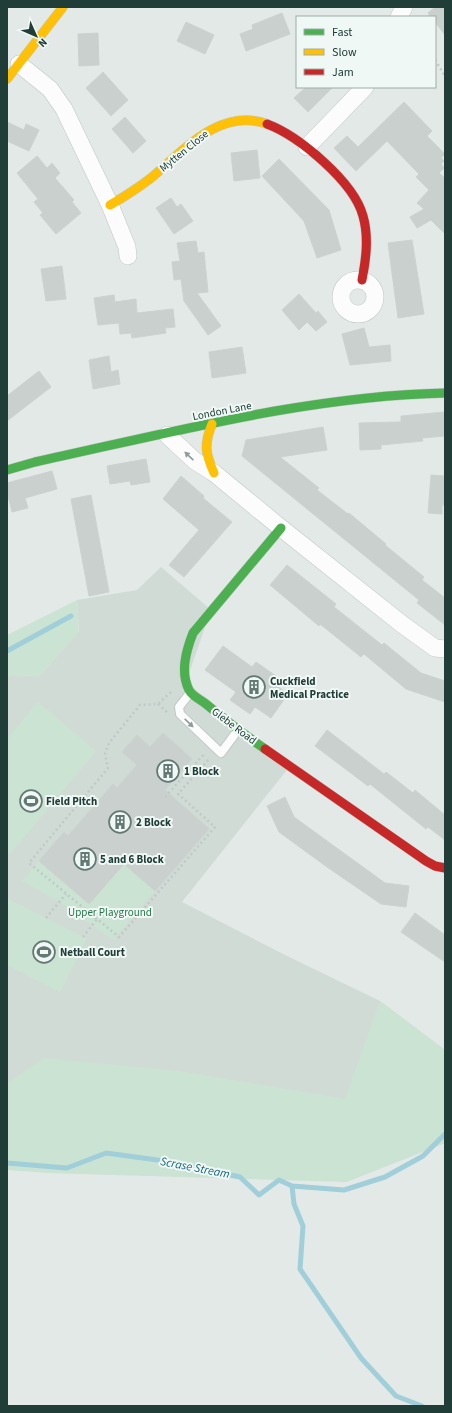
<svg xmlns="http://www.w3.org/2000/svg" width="452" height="1413" viewBox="0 0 452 1413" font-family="'Source Sans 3',sans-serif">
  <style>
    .built { fill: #d0dbd6 }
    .green { fill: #cbe3d3 }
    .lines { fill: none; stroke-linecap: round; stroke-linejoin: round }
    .stream { stroke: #a0cfda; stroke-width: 5 }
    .building { fill: #cad0ce; stroke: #cbd2cf }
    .lane-casing { stroke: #c0c6c4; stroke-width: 10 }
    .street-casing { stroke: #c0c6c4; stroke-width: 18 }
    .fast-casing { stroke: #bec7c4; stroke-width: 10 }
    .slow-casing { stroke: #bec7c4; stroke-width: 10 }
    .jam-casing { stroke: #bec7c4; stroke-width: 10 }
    .path { stroke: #c0c9c7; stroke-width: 2.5; stroke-dasharray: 2 3; stroke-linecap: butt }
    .lane { stroke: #fbfcfb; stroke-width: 8 }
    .street { stroke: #fbfcfb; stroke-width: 17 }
    .fast { stroke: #4caf50; stroke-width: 9 }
    .slow { stroke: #ffc107; stroke-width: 9 }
    .jam { stroke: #c62828; stroke-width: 9 }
    .oneway { fill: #8e9c99 }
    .labels { text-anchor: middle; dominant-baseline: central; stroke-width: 4; stroke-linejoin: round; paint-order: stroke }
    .street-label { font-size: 11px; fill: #203d37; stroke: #f0f8f5 }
    .poi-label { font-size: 11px; font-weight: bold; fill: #203d37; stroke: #f0f8f5; text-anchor: start }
    .park-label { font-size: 11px; fill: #27764a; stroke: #f0f8f5 }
    .water-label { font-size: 12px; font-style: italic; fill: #16667c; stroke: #f0f8f5 }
  </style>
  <rect width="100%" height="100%" fill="#e3e9e6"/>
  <path class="built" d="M161 567 211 610 186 682 290 766 182 902 283 954 380 1001 445 1050V1143L346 1182 7 1148V677L11 675 39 676 79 631 77 600 137 590Z"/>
  <path class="green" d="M77 600 79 631 39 676 11 675 7 677V635Z
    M38 702 96 751 10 854 7 851V739Z
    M39 861 89 904 124 864 155 891 113 940 61 903 22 881Z
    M7 898 87 939 60 992 7 965Z
    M380 1001 445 1050V1143L346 1182 48 1173 7 1170V1084L44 1058 178 1071 345 1099Z"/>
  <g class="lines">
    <path class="stream" d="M7 651 71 616
      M7 1163 67 1168 106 1153 172 1162 240 1177 259 1195 279 1180 292 1186 294 1204 303 1226 300 1269 361 1358 396 1396 422 1406
      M292 1186 344 1190 385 1177 423 1156 445 1134"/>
  </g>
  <path class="building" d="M435 7H445V35L435 22V17H431L428 13Z
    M282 13 290 34 246 51 240 34 253 29 252 25Z
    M186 22 214 35 205 54 177 41Z
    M98 33 99 65 79 66 78 34Z
    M103 72 128 100 111 116 86 88Z
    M306 87H333L308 112 294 98Z
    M404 102 432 131 427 136 445 154 441 158 444 161 441 164 444 168 439 173 445 178V234L431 220 417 228 410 217 424 209 417 203 429 190 416 177 419 174 387 141 356 171 334 148 347 136 358 147Z
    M125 117 146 141 133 153 112 129Z
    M7 122 24 130 26 124 39 130 29 151 7 141Z
    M257 150 260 178 234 181 231 153Z
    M37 156 47 168 52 163 60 173 55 178 74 200 72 202 81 213 56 234 40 215 43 213 34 202 38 199 17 173Z
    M279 159 329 210 341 250 317 258 304 221 262 176Z
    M171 198 177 207 181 204 193 221 174 234 156 208Z
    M412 240 424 314 398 318 388 243Z
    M196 241 198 253 204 252 208 292 197 293 221 326 208 335 184 301 181 279 174 280 172 262 180 261 177 243Z
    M62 266 66 299 46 301 41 269Z
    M299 294 316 313 318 311 327 322 316 331 307 322 299 330 282 310Z
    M114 295 115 302 136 299 137 313 173 309 175 327 165 328 166 333 132 338 131 333 120 334 119 323 98 325 94 298Z
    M364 328 369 347 390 345 391 361 350 365 342 334Z
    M242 347 246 373 212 378 209 352Z
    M109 356 111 372 118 370 120 384 93 389 89 360Z
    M39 371 51 387 7 421V396Z
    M445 412V436L422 438 423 441 381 445V449L360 450 359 423 401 422V416Z
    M323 427 327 450 280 457 319 488 317 490 348 514 349 513 386 544 385 545 424 577 422 580 445 598V625L417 603 419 600 242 456 246 440Z
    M146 459 150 482 131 485 130 481 110 484 107 466Z
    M52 471 57 489 25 498 28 508 12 512 7 492V483Z
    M431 475 445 476V505H442V514L428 513Z
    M181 476 204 496 203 498 232 522 184 577 169 565 199 530 163 499Z
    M91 495 109 592 89 596 71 499Z
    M287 565 336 604 334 607 382 645 384 643 421 673 445 681V702L406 689 364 654 361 657 320 624 319 626 270 585Z
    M223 646 252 667 256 662 276 676 272 682 288 694 271 718 255 707 250 714 230 700 236 692 205 670Z
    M327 730 384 774 386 772 413 793 415 790 445 815V840L428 827 426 829 370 784 368 786 315 746Z
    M163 733 192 759 165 790 209 829 155 891 124 864 89 904 39 861 64 832 68 836 113 784 117 788 137 765 122 752 137 735 150 747Z
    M285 797 294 817 385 883 409 886 406 907 381 904 327 867 279 832 267 806Z
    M415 913 445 935V962L401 932Z"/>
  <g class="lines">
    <g class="lane-casing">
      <path id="lane" d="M190 693 179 707 180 714 221 753 238 730"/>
    </g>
    <g class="street-casing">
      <path id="street" d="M399 17 404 7
        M19 64 50 89 64 109 110 205 127 247 128 256
        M307 147 365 87
        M341 297a17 17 0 1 1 34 0a17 17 0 1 1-34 0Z
        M167 435 195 461 214 473 281 528 403 625 435 648 445 649"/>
    </g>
    <g class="fast-casing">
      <path id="fast" d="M7 470 35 462C169 433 308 396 445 393
        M265 749C245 735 225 720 206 704 201 700 192 696 189 690 180 672 186 651 193 633L281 528"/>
    </g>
    <g class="slow-casing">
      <path id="slow" d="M7 79 63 7
        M110 205C124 197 138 188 151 178 183 151 220 107 267 124
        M212 424C204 444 205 453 214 473"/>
    </g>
    <g class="jam-casing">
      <path id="jam" d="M267 124C299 136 354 182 363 216 369 237 366 259 362 280
        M265 749 426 861 435 866 445 868"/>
    </g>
    <path class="path" d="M435 60 445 76
      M171 692 158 704 140 705 109 743 105 754 108 768 29 863 119 937 215 827 178 794 209 759
      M158 704 167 712
      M165 797 205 753
      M46 918 66 894
      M83 937 97 919"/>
    <use href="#lane" class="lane"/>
    <use href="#street" class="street"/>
    <use href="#fast" class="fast"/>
    <use href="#slow" class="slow"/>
    <use href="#jam" class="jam"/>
  </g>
  <defs><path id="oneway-solid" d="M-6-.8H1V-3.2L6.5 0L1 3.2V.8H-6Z"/></defs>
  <g class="oneway">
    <use href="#oneway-solid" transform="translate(189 456) rotate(-137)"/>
    <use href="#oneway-solid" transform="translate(189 723) rotate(44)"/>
  </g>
  <defs>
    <g id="building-ring" transform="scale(1.15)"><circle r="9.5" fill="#f0f8f5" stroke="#647974" stroke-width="1.5"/><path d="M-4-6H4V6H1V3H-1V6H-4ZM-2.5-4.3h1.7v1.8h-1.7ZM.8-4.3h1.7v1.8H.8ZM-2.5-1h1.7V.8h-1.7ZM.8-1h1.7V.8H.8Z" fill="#647974"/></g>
    <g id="stadium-ring" transform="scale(1.15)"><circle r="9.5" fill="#f0f8f5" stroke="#647974" stroke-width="1.5"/><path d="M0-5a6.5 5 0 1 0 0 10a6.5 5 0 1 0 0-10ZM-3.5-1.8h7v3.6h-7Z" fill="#647974"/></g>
  </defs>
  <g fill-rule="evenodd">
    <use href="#building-ring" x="254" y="687"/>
    <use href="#building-ring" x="168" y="771"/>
    <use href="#stadium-ring" x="31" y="801"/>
    <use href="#building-ring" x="120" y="822"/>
    <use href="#building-ring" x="85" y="859"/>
    <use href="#stadium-ring" x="44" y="952"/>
  </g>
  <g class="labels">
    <g class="street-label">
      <text transform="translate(184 151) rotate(-39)">Mytten Close</text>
      <text transform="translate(222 411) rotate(-11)">London Lane</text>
      <text transform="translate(234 726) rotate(37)">Glebe Road</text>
    </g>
    <g class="poi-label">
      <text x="270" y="681">Cuckfield<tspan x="270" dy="13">Medical Practice</tspan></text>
      <text x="184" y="771">1 Block</text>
      <text x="46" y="801">Field Pitch</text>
      <text x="136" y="822">2 Block</text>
      <text x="100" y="859">5 and 6 Block</text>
      <text x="60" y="952">Netball Court</text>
    </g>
    <g class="park-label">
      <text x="110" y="912">Upper Playground</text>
    </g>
    <g class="water-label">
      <text transform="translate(195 1168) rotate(11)">Scrase Stream</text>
    </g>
  </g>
  <rect width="452" height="1413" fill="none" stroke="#203d37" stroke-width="16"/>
  <rect x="296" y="16" width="140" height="72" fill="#f0f8f5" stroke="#9dada9"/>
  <rect x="304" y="29" width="20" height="6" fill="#4caf50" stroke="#9dada9"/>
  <text x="332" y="36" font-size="12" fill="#203d37">Fast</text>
  <rect x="304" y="49" width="20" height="6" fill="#ffc107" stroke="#9dada9"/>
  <text x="332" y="56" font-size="12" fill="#203d37">Slow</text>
  <rect x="304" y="69" width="20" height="6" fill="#c62828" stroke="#9dada9"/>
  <text x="332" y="76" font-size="12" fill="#203d37">Jam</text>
  <g transform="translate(36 36) rotate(135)" stroke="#f0f8f5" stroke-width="3" paint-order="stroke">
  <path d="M0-3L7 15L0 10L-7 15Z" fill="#203d37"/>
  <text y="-6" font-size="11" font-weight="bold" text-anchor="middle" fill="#203d37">N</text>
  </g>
</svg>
